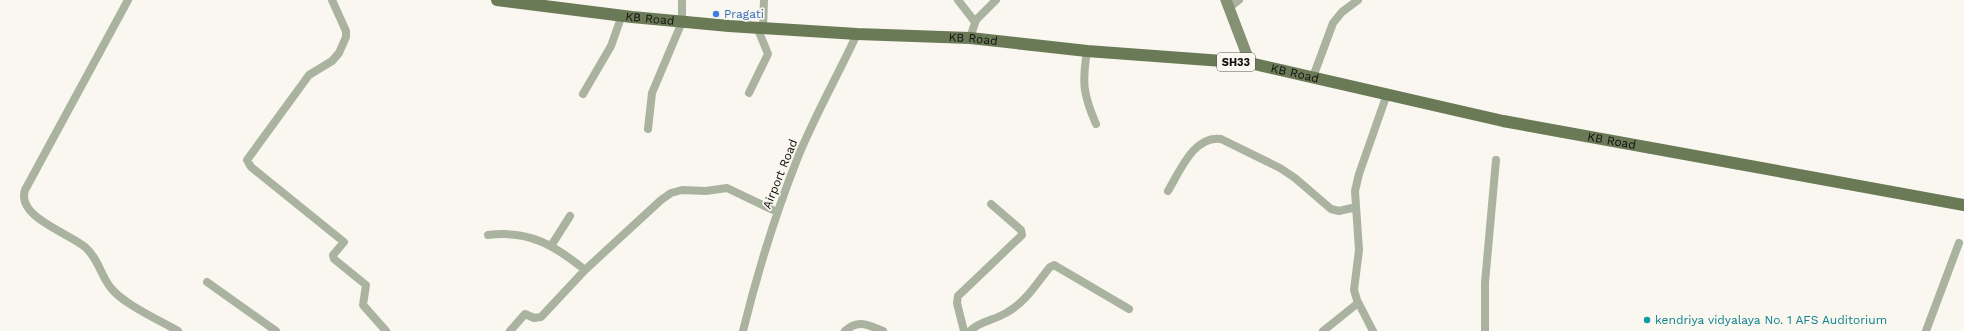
<svg xmlns="http://www.w3.org/2000/svg" width="1964" height="331" viewBox="0 0 1964 331" font-family="'Work Sans',sans-serif">
  <style>
    .lines { fill: none; stroke-linecap: round; stroke-linejoin: round }
    .street { stroke: #aab39f; stroke-width: 8 }
    .secondary { stroke: #849174; stroke-width: 11 }
    .primary { stroke: #6a7956; stroke-width: 12 }
    .shop-dot { fill: #3f7fe0; stroke: #f9f7ef; stroke-width: 1.5 }
    .culture-dot { fill: #0f9aa8; stroke: #f9f7ef; stroke-width: 1.5 }
    .labels { text-anchor: middle; dominant-baseline: central; stroke-width: 3.5; stroke-linejoin: round; paint-order: stroke }
    .shield { fill: #f9f7ef; stroke: #575652; stroke-width: 1 }
    .shield-label { font-size: 11px; font-weight: bold; fill: #12110f }
    .shop-label { font-size: 12px; fill: #366cbe; stroke: #f9f7ef; text-anchor: start }
    .street-label { font-size: 12px; fill: #12110f; stroke: #f9f7ef }
    .culture-label { font-size: 12px; fill: #0d838f; stroke: #f9f7ef; text-anchor: start }
  </style>
  <rect width="100%" height="100%" fill="#f9f7ef"/>
  <g class="lines">
    <path class="street" d="M128 0 25 190C16 217 69 233 85 247 98 258 101 276 111 288 123 304 161 321 178 331
      M332 0 346 31V37L339 53 332 61 309 75 247 160 251 167 344 242 333 255 334 259 366 285 363 305 386 331
      M958 0 975 22
      M1229 8 1239 0
      M763 28 764 0
      M970 38 976 20 996 0
      M1087 51C1082 83 1083 94 1096 124
      M1313 77 1333 23 1342 12 1358 0
      M749 93 768 54 757 27
      M583 94 611 46 622 15
      M648 129 652 93 682 22V0
      M1168 191C1180 171 1194 135 1221 139L1280 168 1295 178 1331 209 1339 211 1356 207
      M488 235C529 230 554 245 585 270
      M551 246 570 216
      M207 282 276 331
      M510 331 525 314 534 318 541 317 585 270 661 200 671 193 682 190 706 191 727 188 777 212
      M743 331C758 270 775 215 798 157 815 115 838 75 857 34
      M845 331C858 319 868 325 883 331
      M964 331 957 303 958 296 1022 235 1021 230 991 204
      M970 331C980 321 995 320 1006 313 1026 302 1036 284 1050 267L1054 265 1129 309
      M1323 331 1358 303
      M1373 331 1357 300 1354 290 1359 250 1355 191 1359 174 1387 94
      M1485 331V283L1496 160
      M1926 331 1959 243"/>
    <path class="secondary" d="M1226 0 1250 63"/>
    <path class="primary" id="s1" d="M497 0 632 17 729 26 857 34 970 38 1087 51 1250 63 1503 121 1964 205"/>
  </g>
  <circle class="shop-dot" cx="716" cy="14" r="4"/>
  <circle class="culture-dot" cx="1647" cy="320" r="4"/>
  <g class="labels">
    <rect class="shield" x="1217" y="53" width="38" height="18" rx="3"/>
    <g class="shield-label">
      <text x="1236" y="62">SH33</text>
    </g>
    <g class="shop-label">
      <text x="724" y="14">Pragati</text>
    </g>
    <g class="street-label">
      <text stroke="none"><textPath href="#s1" startOffset="154">KB Road</textPath></text>
      <text stroke="none"><textPath href="#s1" startOffset="478">KB Road</textPath></text>
      <text stroke="none"><textPath href="#s1" startOffset="802">KB Road</textPath></text>
      <text stroke="none"><textPath href="#s1" startOffset="1126">KB Road</textPath></text>
      <text transform="translate(780 174) rotate(-68)">Airport Road</text>
    </g>
    <g class="culture-label">
      <text x="1655" y="320">kendriya vidyalaya No. 1 AFS Auditorium</text>
    </g>
  </g>
</svg>
